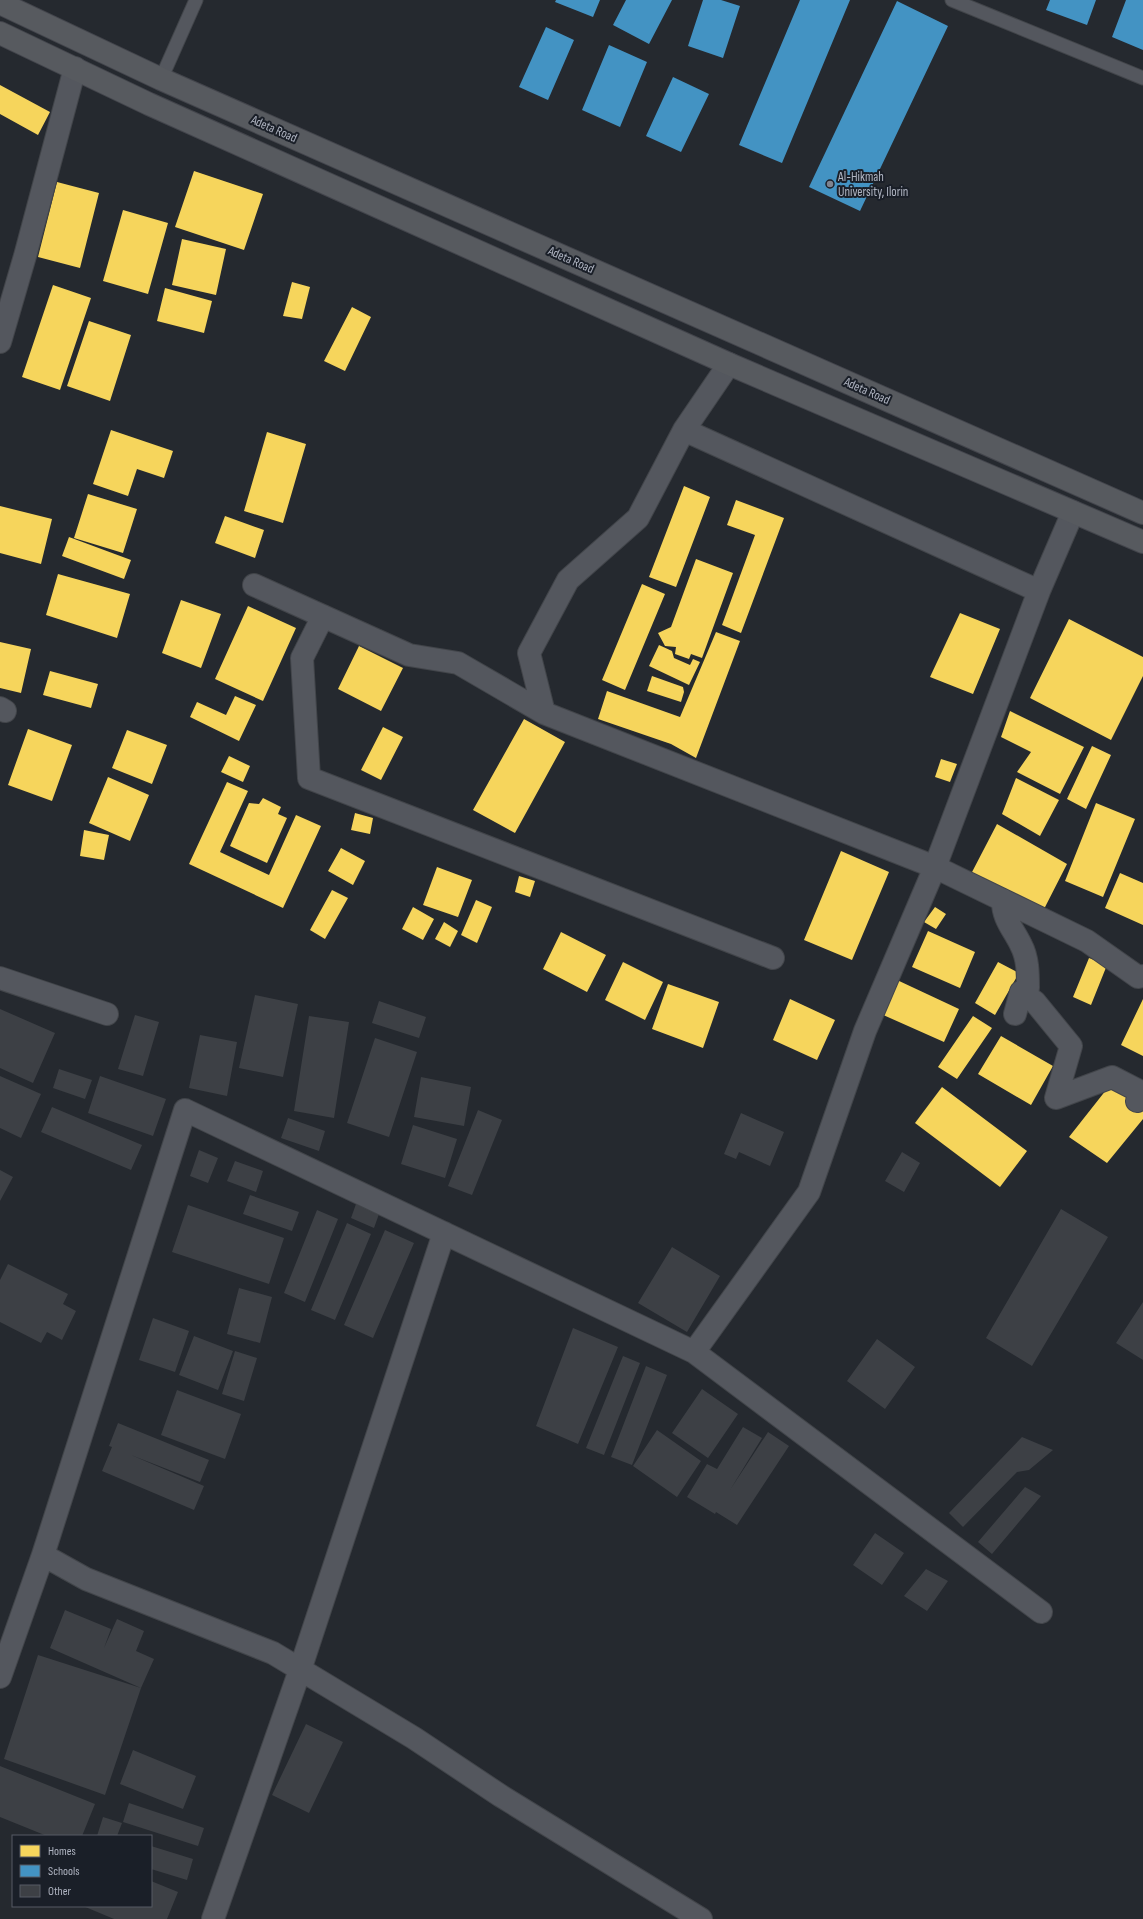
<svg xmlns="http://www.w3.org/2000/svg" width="1143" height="1919" viewBox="0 0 1143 1919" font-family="'Sofia Sans Condensed',sans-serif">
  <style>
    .homes { fill: #f6d55c }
    .schools { fill: #4393c3 }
    .building { fill: #3d4045 }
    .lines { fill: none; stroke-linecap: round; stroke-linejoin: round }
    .service-casing { stroke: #42454a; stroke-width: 15 }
    .minor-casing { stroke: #42454a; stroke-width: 24 }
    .primary-casing { stroke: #43454c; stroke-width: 24 }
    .service { stroke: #54575e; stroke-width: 13 }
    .minor { stroke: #54575e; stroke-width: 22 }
    .primary { stroke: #575a5f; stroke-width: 22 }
    .poi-dot { fill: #7f838e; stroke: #1a1f28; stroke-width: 1.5 }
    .labels { text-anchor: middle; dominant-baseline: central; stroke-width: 4; stroke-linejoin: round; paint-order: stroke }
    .street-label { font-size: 13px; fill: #afb4c1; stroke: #1a1f28 }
    .poi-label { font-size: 13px; fill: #afb4c1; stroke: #1a1f28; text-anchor: start }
  </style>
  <rect width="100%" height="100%" fill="#25292f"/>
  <path class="homes" d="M0 85 50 112 38 135 0 114Z
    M194 171 263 194 244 250 175 227Z
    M57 182 99 193 80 268 38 257Z
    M123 210 168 223 148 294 103 281Z
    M182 239 226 249 216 295 172 285Z
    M292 282 310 287 302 319 283 316Z
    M53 285 91 298 60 390 22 377Z
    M165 288 212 301 204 333 157 321Z
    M352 307 371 317 345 371 324 361Z
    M89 321 131 335 110 401 67 386Z
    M111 430 173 451 164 478 137 469 128 496 93 484Z
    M267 432 306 444 283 523 244 511Z
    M684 486 710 497 676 587 649 577Z
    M88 494 137 509 123 553 74 538Z
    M736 500 784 518 741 633 722 625 755 535 727 525Z
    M0 506 52 519 41 564 0 553Z
    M225 516 264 530 255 558 215 543Z
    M69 537 131 560 124 579 62 556Z
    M696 559 733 573 702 658 691 654 689 659 675 654 676 647 665 646 658 633 671 627Z
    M58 574 130 594 117 638 46 615Z
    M642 584 665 594 625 690 602 680Z
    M181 600 221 614 201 668 162 653Z
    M248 606 296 628 263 701 215 679Z
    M960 613 1000 629 973 694 930 677Z
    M1069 619 1143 657V676L1111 740 1030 698Z
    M716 632 740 641 696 758 671 744 598 719 607 691 680 717Z
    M0 642 31 649 21 693 0 688Z
    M659 645 672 651 674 658 690 665 693 659 700 662 689 685 649 666Z
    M359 646 403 668 381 711 338 689Z
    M50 671 98 684 91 708 43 695Z
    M652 676 683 687 684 692 681 702 647 691Z
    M235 696 256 705 239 741 190 717 197 702 226 715Z
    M1010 711 1084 747 1060 794 1017 772 1031 752 1001 737Z
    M524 719 565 742 515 833 473 810Z
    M383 727 403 737 381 780 361 770Z
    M28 729 72 745 52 801 8 785Z
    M127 730 167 745 152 784 112 768Z
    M1092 746 1111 755 1086 809 1067 799Z
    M229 756 250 766 243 782 221 772Z
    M941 759 957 764 950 782 935 777Z
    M108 777 149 795 130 841 89 823Z
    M1016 778 1059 800 1040 836 1002 814Z
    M227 782 248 791 220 852 269 875 296 815 321 826 283 908 189 864Z
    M263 798 281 807 278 814 287 818 267 863 230 846 249 803 259 804Z
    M1096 803 1135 819 1103 897 1065 881Z
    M355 813 373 818 370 834 351 830Z
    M997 824 1067 864 1042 913 971 874Z
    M84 830 109 835 104 860 80 856Z
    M341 848 365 861 353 885 328 871Z
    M841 851 889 872 852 960 804 940Z
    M437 867 472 880 458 917 423 905Z
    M1120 873 1143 883V925L1105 908Z
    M519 876 535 881 530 897 515 892Z
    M332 890 348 898 325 939 310 930Z
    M476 900 492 907 477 943 461 935Z
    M413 907 434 919 423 940 402 929Z
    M935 907 946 914 936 929 924 922Z
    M444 922 458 931 450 947 435 939Z
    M928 931 975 952 960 988 912 967Z
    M561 932 606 955 587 992 543 969Z
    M1089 958 1107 965 1091 1005 1073 997Z
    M623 962 663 982 645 1020 605 1000Z
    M998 962 1019 973 995 1015 975 1003Z
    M897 980 959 1009 944 1042 881 1014Z
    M668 984 719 1002 703 1048 652 1029Z
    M790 999 835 1020 817 1060 773 1040Z
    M1143 999V1056L1121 1045Z
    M973 1016 992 1028 957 1079 938 1067Z
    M1001 1036 1053 1066 1031 1105 978 1074Z
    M1110 1085 1143 1109V1119L1107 1163 1069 1137Z
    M942 1087 1027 1151 1000 1187 915 1123Z"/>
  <path class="schools" d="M556 0H600L593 17 555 2Z
    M626 0H672L649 44 613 25Z
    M703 0H721L740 6 723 58 688 46Z
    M800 0H850L782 163 739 145Z
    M1050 0H1096L1087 25 1046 10Z
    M1126 0H1143V50L1112 37Z
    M897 1 948 26 860 211 809 187Z
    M546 27 574 40 548 100 519 87Z
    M609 45 647 62 620 127 582 110Z
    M673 77 709 94 681 152 646 136Z"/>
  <path class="building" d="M255 995 298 1004 283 1077 239 1068Z
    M379 1001 426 1017 419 1038 372 1023Z
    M0 1009 55 1033 33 1083 0 1068Z
    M135 1015 159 1022 143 1076 118 1069Z
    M309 1016 349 1022 334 1118 294 1111Z
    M200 1035 237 1042 227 1096 189 1088Z
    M375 1038 417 1052 389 1137 347 1123Z
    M59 1069 92 1080 85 1099 53 1088Z
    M0 1076 41 1094 21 1138 0 1128Z
    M100 1076 166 1099 153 1136 88 1113Z
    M421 1077 471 1087 464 1126 414 1117Z
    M52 1107 142 1145 131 1170 41 1132Z
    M478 1110 502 1120 472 1195 448 1186Z
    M741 1113 784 1132 770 1166 739 1152 736 1159 724 1154Z
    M288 1118 325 1131 319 1151 281 1138Z
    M413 1125 457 1139 445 1178 401 1164Z
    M199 1150 218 1158 208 1183 190 1176Z
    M902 1152 920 1163 904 1192 885 1181Z
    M235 1161 263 1171 256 1192 227 1181Z
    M0 1170 13 1177 0 1201Z
    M250 1195 299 1212 292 1231 243 1214Z
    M356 1204 379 1214 374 1228 351 1218Z
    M188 1205 284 1238 269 1284 172 1252Z
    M1061 1209 1108 1237 1032 1366 986 1338Z
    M317 1210 338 1219 305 1302 284 1293Z
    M347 1223 371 1234 335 1320 311 1310Z
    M385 1230 414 1243 373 1338 344 1325Z
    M672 1247 720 1276 687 1332 638 1303Z
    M8 1264 68 1294 63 1304 76 1311 62 1340 47 1332 41 1343 0 1322V1280Z
    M239 1288 272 1297 260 1343 227 1334Z
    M1143 1302V1360L1116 1343Z
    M153 1318 189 1331 175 1372 139 1360Z
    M573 1328 618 1347 578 1444 536 1426Z
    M194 1336 233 1351 218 1390 179 1375Z
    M877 1339 915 1367 885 1409 847 1381Z
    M235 1351 257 1358 244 1401 222 1394Z
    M623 1356 640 1363 604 1455 586 1448Z
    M646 1366 667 1375 632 1465 611 1457Z
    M702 1389 738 1414 708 1458 672 1433Z
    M177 1390 241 1414 225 1459 161 1435Z
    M118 1423 209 1460 200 1482 131 1455 204 1486 194 1510 102 1471 112 1447 109 1446Z
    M743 1427 762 1438 730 1490 768 1432 789 1446 737 1525 716 1512 715 1514 687 1497 707 1464 717 1469Z
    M657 1430 701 1461 677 1497 633 1466Z
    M1022 1437 1053 1450 1029 1470 1017 1472 963 1527 949 1513Z
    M1025 1487 1041 1496 992 1554 978 1542Z
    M875 1533 904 1553 882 1585 853 1565Z
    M926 1569 948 1581 927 1611 904 1596Z
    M65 1610 111 1629 104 1648 117 1619 144 1631 136 1651 154 1659 141 1688 105 1795 4 1759 38 1655 141 1688 50 1648Z
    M306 1724 343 1742 309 1813 272 1795Z
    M133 1750 196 1776 183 1809 120 1784Z
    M0 1766 95 1804 82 1836H47L0 1817Z
    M129 1803 204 1828 198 1846 123 1822Z
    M103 1817 122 1823 117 1836H97Z
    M151 1846 193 1859 187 1880 151 1869Z
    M151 1881 178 1892 167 1919H114L83 1906H151Z"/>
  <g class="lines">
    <g class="service-casing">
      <path id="service" d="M952 0 1143 78
        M161 79 196 0"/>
    </g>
    <g class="minor-casing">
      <path id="minor" d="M0 342 25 256 75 68
        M684 430 1039 591
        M254 585 409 655 458 663 544 713 529 653 568 580 638 518 684 430 729 364
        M323 616 302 658 309 778 773 958
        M0 708 5 711
        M544 713 935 867 1087 941 1138 977 1143 976
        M1003 900C1002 918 1014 930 1021 945 1028 958 1028 974 1028 988L1021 992 1015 1014
        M0 978 107 1014
        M1021 992 1035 1002 1071 1046 1056 1098 1112 1077 1143 1093 1137 1101
        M694 1352 809 1192 865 1031 935 867 1039 591 1073 512
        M43 1555 185 1110 694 1352 1041 1612
        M0 1677 43 1555 86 1579 273 1653 414 1738 501 1796 701 1919
        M213 1919 300 1670 444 1233"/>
    </g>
    <g class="primary-casing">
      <path id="primary" d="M0 3 161 79 1143 513
        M0 33 149 104 729 364 1143 542"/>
    </g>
    <use href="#service" class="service"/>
    <use href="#minor" class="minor"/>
    <use href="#primary" class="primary"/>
  </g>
  <circle class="poi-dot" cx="830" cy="184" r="4"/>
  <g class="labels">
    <g class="street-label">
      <text transform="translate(274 129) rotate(24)">Adeta Road</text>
      <text transform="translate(571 260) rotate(24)">Adeta Road</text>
      <text transform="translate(867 391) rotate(24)">Adeta Road</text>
    </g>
    <g class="poi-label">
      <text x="838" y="177">Al-Hikmah<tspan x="838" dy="15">University, Ilorin</tspan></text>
    </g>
  </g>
  <rect x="12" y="1835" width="140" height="72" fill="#1a1f28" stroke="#565b65"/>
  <rect x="20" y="1845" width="20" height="12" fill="#f6d55c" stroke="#565b65"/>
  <text x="48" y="1855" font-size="12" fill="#afb4c1">Homes</text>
  <rect x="20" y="1865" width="20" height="12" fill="#4393c3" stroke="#565b65"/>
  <text x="48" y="1875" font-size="12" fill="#afb4c1">Schools</text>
  <rect x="20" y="1885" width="20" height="12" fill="#3d4045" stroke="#565b65"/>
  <text x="48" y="1895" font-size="12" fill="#afb4c1">Other</text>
</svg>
